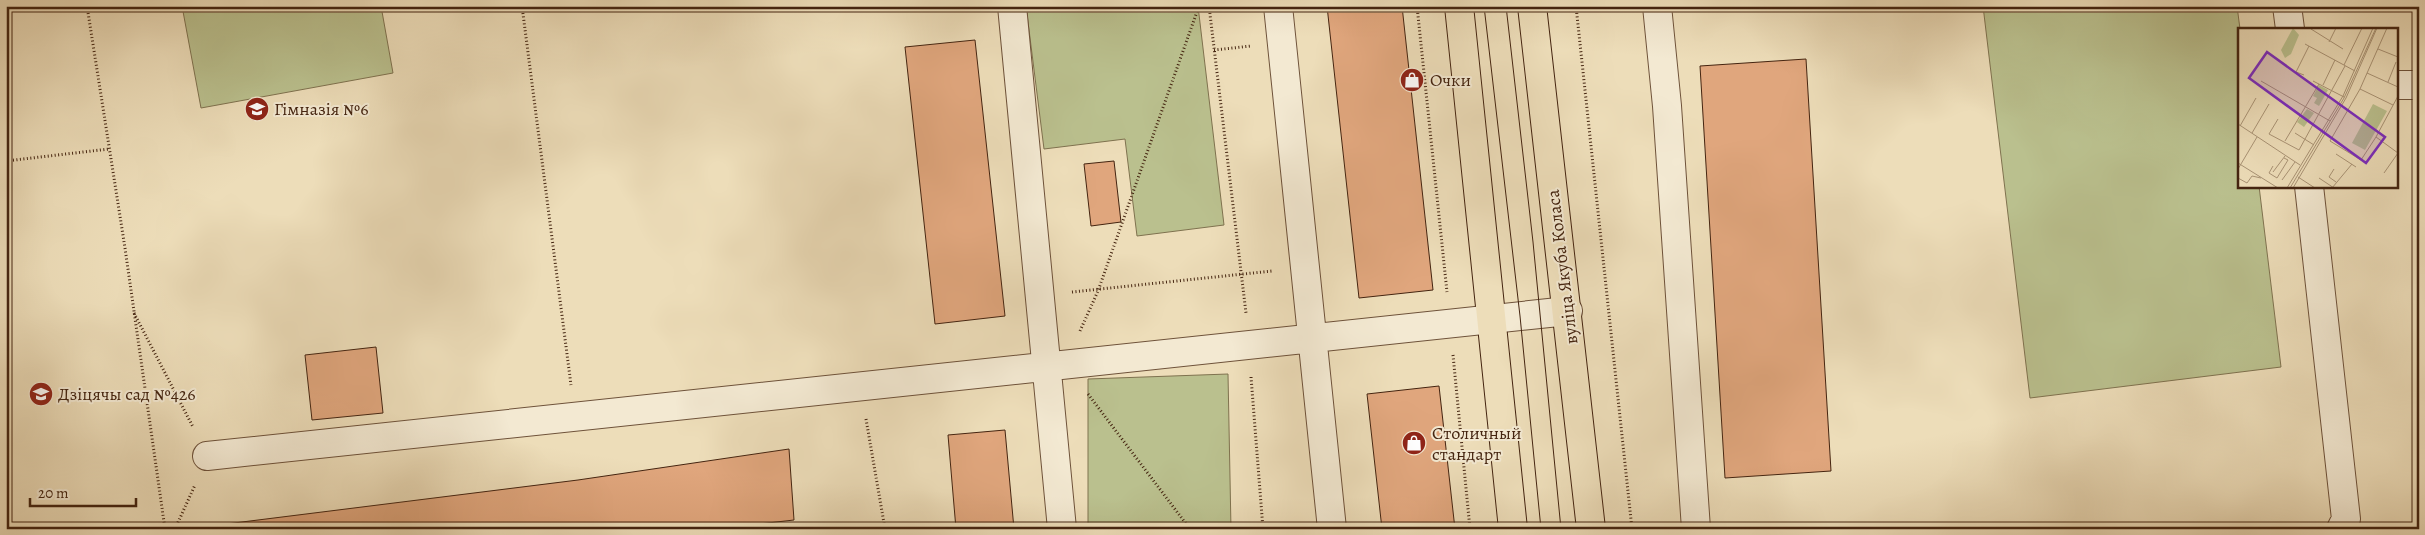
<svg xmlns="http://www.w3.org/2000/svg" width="2425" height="535" viewBox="0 0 2425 535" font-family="Alegreya,serif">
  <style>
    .green { fill: #bac08e; stroke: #7f724f }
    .building { fill: #e0a67d; stroke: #442410 }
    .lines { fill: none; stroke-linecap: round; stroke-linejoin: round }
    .minor-casing { stroke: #6e523a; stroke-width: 30 }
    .major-casing { stroke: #442410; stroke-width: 30 }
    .path { stroke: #442410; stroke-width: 3; stroke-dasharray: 1 2.5; stroke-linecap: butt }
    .minor { stroke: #f3e9d2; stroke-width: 28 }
    .major { stroke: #edddb9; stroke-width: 28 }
    .tram { stroke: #442410; stroke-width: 1 }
    .labels { text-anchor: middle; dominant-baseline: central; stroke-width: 4; stroke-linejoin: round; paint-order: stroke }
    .poi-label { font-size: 18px; fill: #442410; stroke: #f3e9d2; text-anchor: start }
    .street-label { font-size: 18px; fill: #442410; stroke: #f3e9d2 }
    .inset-road { fill: none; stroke: #a99375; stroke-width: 1 }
    .view { fill: #7b2cbf; fill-opacity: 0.15; stroke: #7b2cbf; stroke-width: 2.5 }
    .inset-edge { fill: none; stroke: #442410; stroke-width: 2.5 }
  </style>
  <rect width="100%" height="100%" fill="#edddb9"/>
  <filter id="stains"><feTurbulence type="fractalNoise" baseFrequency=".004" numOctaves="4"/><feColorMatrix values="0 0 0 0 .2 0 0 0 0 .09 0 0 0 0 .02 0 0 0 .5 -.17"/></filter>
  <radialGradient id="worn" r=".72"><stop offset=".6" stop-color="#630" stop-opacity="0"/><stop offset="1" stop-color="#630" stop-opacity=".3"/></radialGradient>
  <path class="green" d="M182 6H381L393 73 201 108Z
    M1026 6H1198L1224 225 1137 236 1125 139 1044 149Z
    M1983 6H2237L2240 29 2239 186H2259L2281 367 2030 398Z
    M1228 374 1231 529H1088V379Z"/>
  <path class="building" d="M1327 6H1402L1433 290 1359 298Z
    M975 40 1005 316 935 324 905 47Z
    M1806 59 1831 471 1725 478 1700 66Z
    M1114 161 1121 222 1091 226 1084 164Z
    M376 347 383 413 312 420 305 355Z
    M1439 386 1455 529H1382L1367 394Z
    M1005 430 1014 529H956L948 435Z
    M789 449 794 520 715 529 194 528 578 480Z"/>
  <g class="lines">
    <g class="minor-casing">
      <path id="minor" d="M1012 6 1062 529
        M1278 6 1332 529
        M1657 6 1667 106 1696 529
        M2287 6 2290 29
        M2396 85H2419
        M2309 186 2346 519 2341 529
        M207 456 1568 311"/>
    </g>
    <g class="major-casing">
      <path id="major" d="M1459 6 1513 529
        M1532 6 1591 529"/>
    </g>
    <path class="path" d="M87 6 125 248 165 529
      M522 6 571 385
      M1209 6 1246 313
      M1417 6 1447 292
      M1576 6 1632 529
      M1214 50 1251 46
      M6 161 109 149
      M1072 292 1272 271
      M134 313 193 427
      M1080 331 1098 291 1199 6
      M1453 355 1470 529
      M1251 377 1263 529
      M1088 394 1190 529
      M866 419 885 529
      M1444 436 1461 434
      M175 529 195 485"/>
    <use href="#minor" class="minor"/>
    <use href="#major" class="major"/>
    <path class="tram" d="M1484 6 1520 316 1541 529
      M1506 6 1533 242 1561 529"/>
  </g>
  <defs>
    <g id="shop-disc" transform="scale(1.25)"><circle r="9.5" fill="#8f2418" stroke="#f3e9d2"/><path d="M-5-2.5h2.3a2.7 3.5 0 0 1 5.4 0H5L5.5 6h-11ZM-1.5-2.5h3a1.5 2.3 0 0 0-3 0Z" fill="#fff"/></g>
    <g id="school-disc" transform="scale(1.25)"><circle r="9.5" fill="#8f2418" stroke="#f3e9d2"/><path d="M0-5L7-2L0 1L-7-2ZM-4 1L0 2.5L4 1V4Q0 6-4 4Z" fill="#fff"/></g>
  </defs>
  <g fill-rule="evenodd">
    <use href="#shop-disc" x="1412" y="80"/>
    <use href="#school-disc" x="257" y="109"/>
    <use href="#school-disc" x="41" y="394"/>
    <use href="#shop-disc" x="1414" y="443"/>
  </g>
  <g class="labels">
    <g class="poi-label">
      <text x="1430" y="80">Очки</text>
      <text x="274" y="109">Гімназія №6</text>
      <text x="58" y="394">Дзіцячы сад №426</text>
      <text x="1432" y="433">Столичный<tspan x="1432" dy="21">стандарт</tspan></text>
    </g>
    <g class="street-label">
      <text transform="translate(1562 267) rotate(-97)">вуліца Якуба Коласа</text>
    </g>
  </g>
  <g transform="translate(2238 28)">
    <rect width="160" height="160" fill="#edddb9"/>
    <path d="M55 0 61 7 53 26 47 30 43 22ZM81 57 90 62 81 78 76 75 79 70 75 68ZM135 76 149 83 127 122 114 115ZM69 81 76 85 66 99 59 94Z" fill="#bac08e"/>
    <path class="inset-road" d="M149 0 122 61 92 113 123 132 138 109 160 125M73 1 105 21M91 14 98 0M67 16 117 43M140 21 160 29M106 37 124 0M129 45 160 59M66 47 58 44 71 18M23 53 92 93M75 53 106 69M150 54 158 34M85 57 97 32M122 61 155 77M40 91 31 106 61 122 107 38M0 96 62 137M2 98 18 70M14 105 31 76M57 105 76 117M138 109 160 68M47 113 81 56M98 126 118 139M0 135 40 160M35 138 31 145 39 150 50 132 46 130M0 141 19 109M96 141 91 149 98 154M35 144 47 128M146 145 160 125M60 149 77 160M0 150 9 155 14 148 23 150M81 150 96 160M44 152 57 134M49 160 105 68 135 0M52 160 106 70 138 0M55 160 108 70 139 0M94 160 114 136"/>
    <path class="view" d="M29 24 147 109 128 135 11 50Z"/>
    <rect width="160" height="160" class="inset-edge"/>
  </g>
  <rect width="2425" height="535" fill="none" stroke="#edddb9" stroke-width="25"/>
  <rect x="8" y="8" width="2410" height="520" fill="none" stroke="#442410" stroke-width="2.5"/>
  <rect x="12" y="12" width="2400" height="510" fill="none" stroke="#442410"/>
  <path d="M30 498v8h106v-8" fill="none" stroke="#442410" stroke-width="2.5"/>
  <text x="38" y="498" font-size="15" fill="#442410" stroke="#f3e9d2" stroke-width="4" paint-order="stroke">20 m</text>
  <rect width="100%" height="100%" filter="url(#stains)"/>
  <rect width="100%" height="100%" fill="url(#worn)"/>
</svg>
